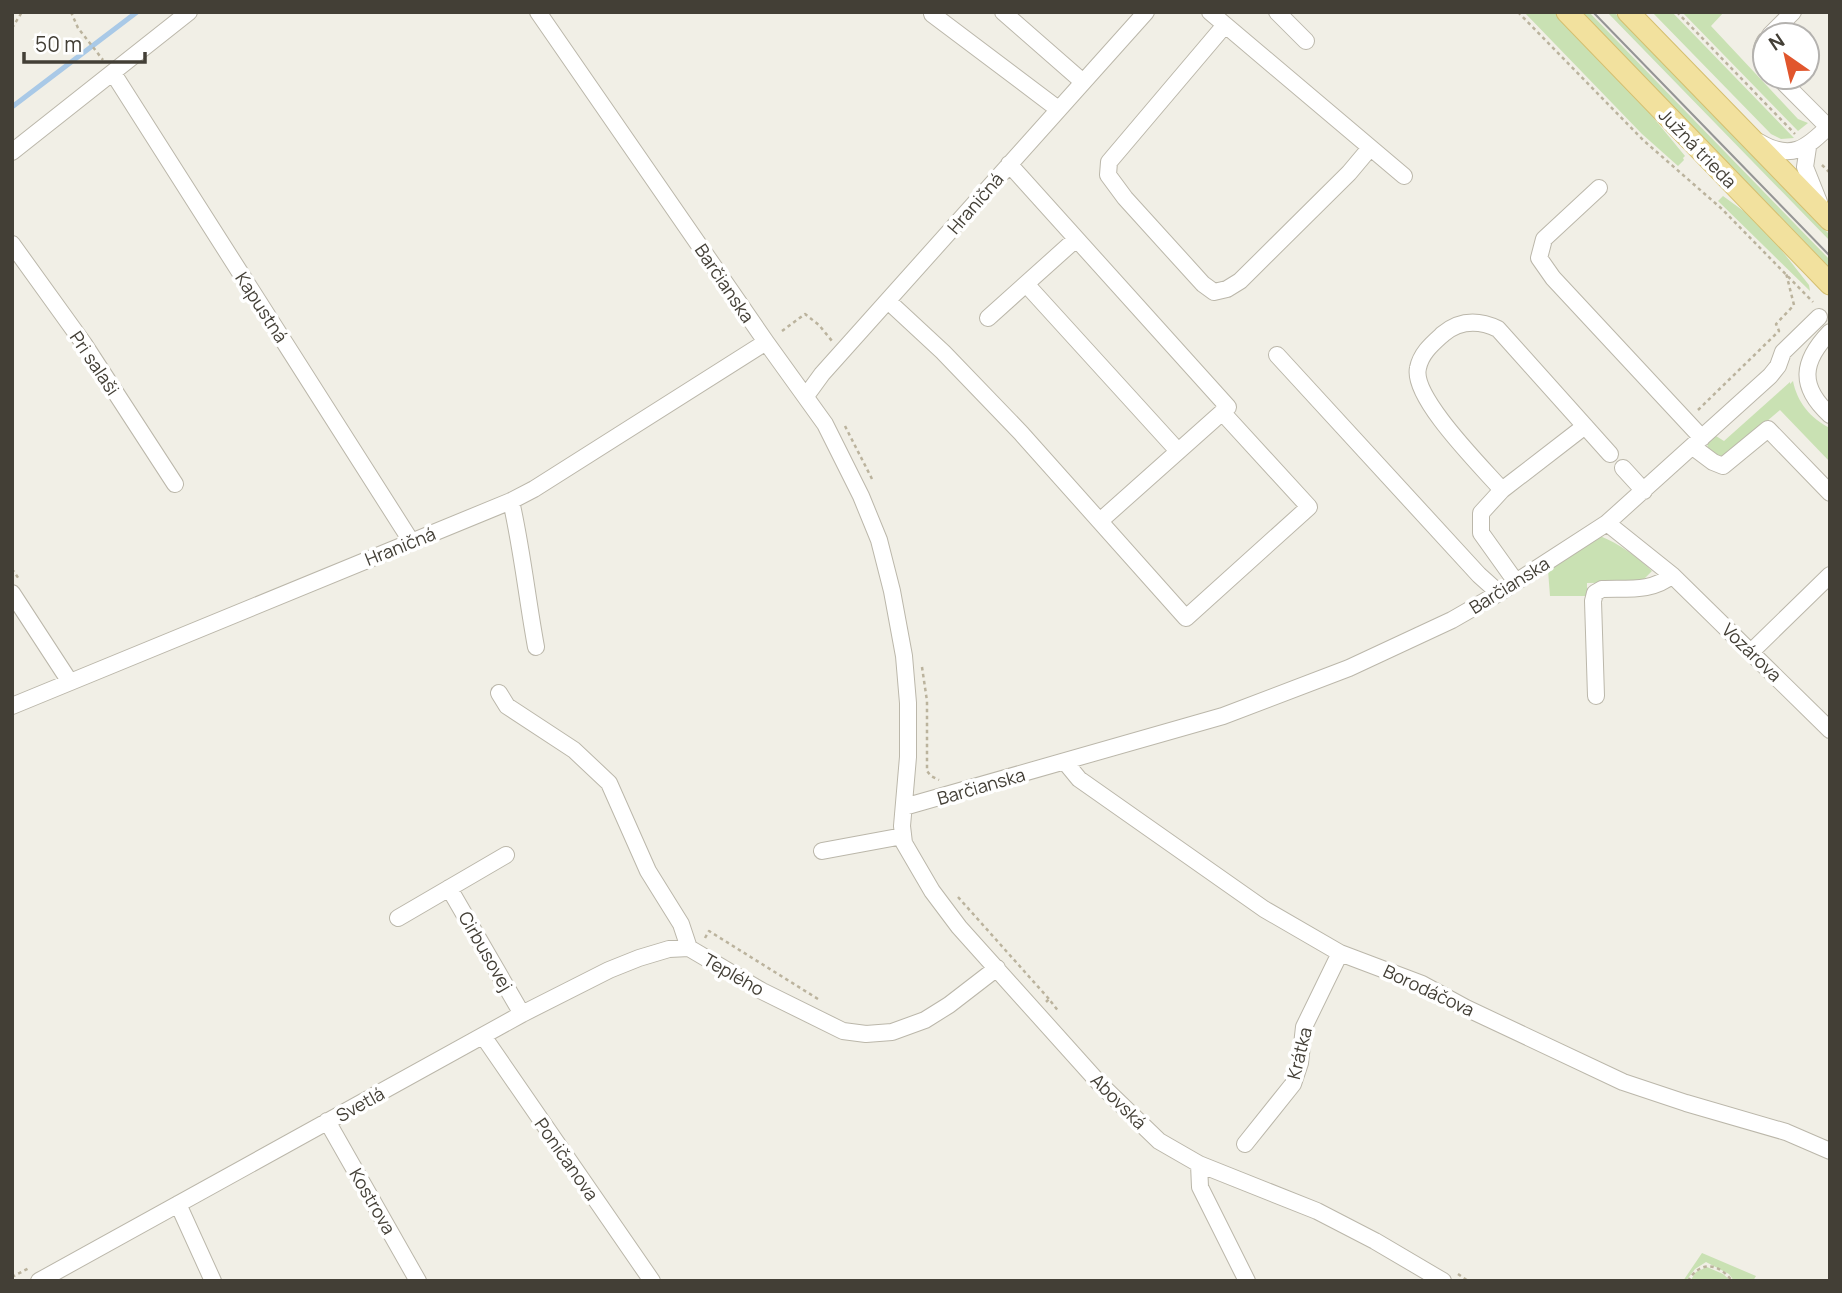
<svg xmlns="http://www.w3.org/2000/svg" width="1842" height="1293" viewBox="0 0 1842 1293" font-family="Manrope,sans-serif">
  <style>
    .grass { fill: #c9e1b3 }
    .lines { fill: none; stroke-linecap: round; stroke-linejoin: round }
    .stream { stroke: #a9c9e7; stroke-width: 5 }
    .minor-casing { stroke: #bbb7aa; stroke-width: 18 }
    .major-casing { stroke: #d5bf70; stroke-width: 23 }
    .path { stroke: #bbb39d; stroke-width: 2.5; stroke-dasharray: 3.5 3.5; stroke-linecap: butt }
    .minor { stroke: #fff; stroke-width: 16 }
    .major { stroke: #f2e19e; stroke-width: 21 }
    .tram { stroke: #959595; stroke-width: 2 }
    .labels { text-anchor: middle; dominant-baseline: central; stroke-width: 7; stroke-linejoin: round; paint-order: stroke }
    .street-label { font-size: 18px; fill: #433f36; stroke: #fff }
  </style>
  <rect width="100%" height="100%" fill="#f1efe6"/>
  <path class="grass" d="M1524 12H1554L1638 99 1685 156 1683 158 1684 160 1678 166 1642 134Z
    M1580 12H1589L1830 260V268Z
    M1607 12H1614L1830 235V241Z
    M1652 12H1672L1794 138 1781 139 1771 134Z
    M1682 12H1724L1711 26 1798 119 1808 123 1798 131Z
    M1723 196 1749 215 1768 233 1809 285 1810 291 1718 201Z
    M1793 381C1797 402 1811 419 1830 428V462L1780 410 1726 456H1716L1707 449 1708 443 1716 436 1724 441 1790 382V384Z
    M1600 536C1620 544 1636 556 1652 571L1641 582 1587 583V596H1550L1548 570Z
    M1702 1253 1756 1276 1753 1281H1734L1729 1274 1706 1262 1695 1269 1686 1281H1683Z
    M1707 1267 1723 1274 1731 1281H1690L1696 1272Z"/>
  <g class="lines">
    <path class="stream" d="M12 107 137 12"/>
    <g class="minor-casing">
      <path id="minor" d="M538 12 766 342 825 424 861 496 879 540 892 591 904 656 908 703V757L902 826 904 843 932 891 959 927 1100 1084 1159 1141 1199 1164 1317 1211 1375 1241 1443 1281
        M1003 12 1083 82
        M1210 12 1404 176
        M1277 12 1306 41
        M932 14 1058 109
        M1225 25 1109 162 1108 175 1125 198 1203 284 1214 292 1227 289 1240 281 1349 173 1370 148
        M1770 35 1793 12
        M1765 41C1760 50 1760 55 1765 63
        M113 73 411 541
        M1778 77 1828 127
        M1759 142C1791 161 1806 149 1830 125
        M1808 147 1805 167 1819 202
        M12 152 189 12
        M1009 164 1228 407 1100 521
        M1599 188 1544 239 1539 258 1553 278 1702 438
        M12 244 84 344 175 484
        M1026 284 1178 451
        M888 301 943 352 1021 433 1186 618 1309 507 1222 412
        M988 318 1076 239
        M1830 332C1802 361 1798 386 1830 415
        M1277 355 1479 575 1499 593
        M806 396 822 374 1146 12
        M1585 426 1502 490C1482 467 1411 397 1418 368 1421 353 1432 344 1443 334 1460 320 1479 320 1498 329L1610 454
        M1693 447 1713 462 1723 466 1768 429 1830 493
        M1623 468 1644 491
        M1502 490 1481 513V533L1516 582
        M511 501C522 549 527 598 536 647
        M1607 523 1672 575 1830 730
        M12 593 70 682
        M1752 651 1830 575
        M499 693 507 706 574 750 609 783 648 871 681 924 689 948 762 991 843 1031 866 1034 892 1032 925 1020 949 1005 997 968
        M1596 696 1593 601 1595 593 1602 589C1627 588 1653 592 1672 575
        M12 706 511 501 534 489 766 342
        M1065 762 1079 779 1264 909 1340 953 1422 984 1466 1008 1623 1082 1686 1103 1786 1132 1830 1151
        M904 807 1223 716 1349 668 1452 620 1499 593 1607 523 1770 376 1778 366 1783 352 1819 317
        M822 851 903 836
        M449 888 522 1014
        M398 918 506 855
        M483 1036 652 1281
        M327 1121 418 1281
        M1245 1144 1293 1084 1300 1063 1304 1027 1340 953
        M1199 1164 1200 1187 1247 1281
        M178 1204 213 1281
        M39 1281 522 1014 609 970 639 958 669 949 689 948"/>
    </g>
    <g class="major-casing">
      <path id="major" d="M1567 12 1830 284
        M1628 12 1830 220"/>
    </g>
    <path class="path" d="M71 12 78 28 103 60
      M1518 12 1643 140 1722 209 1813 302
      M1677 12 1795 134
      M12 28 22 12
      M1822 165 1830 173
      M782 331 805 314 819 325 832 341
      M1698 410 1779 331 1776 324 1794 305 1786 273
      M845 426 872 479
      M12 569 19 579
      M922 667 927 701V771L931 776 939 780
      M958 897 1049 999
      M705 938 709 931 818 999
      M1046 1002 1049 999 1059 1012
      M1458 1274 1468 1281
      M12 1277 29 1268
      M1688 1281C1700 1261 1718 1262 1732 1281"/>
    <use href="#minor" class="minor"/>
    <use href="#major" class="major"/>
    <path class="tram" d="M1593 12 1830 256"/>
  </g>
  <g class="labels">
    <g class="street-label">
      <text transform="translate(1698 148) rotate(46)">Južná trieda</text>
      <text transform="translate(975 203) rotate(-49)">Hraničná</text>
      <text transform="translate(725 283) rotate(56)">Barčianska</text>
      <text transform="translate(262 307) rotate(57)">Kapustná</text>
      <text transform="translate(95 363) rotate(56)">Pri salaši</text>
      <text transform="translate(400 546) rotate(-22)">Hraničná</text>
      <text transform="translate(1509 585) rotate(-32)">Barčianska</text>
      <text transform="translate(1752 652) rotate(44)">Vozárova</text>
      <text transform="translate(981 786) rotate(-16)">Barčianska</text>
      <text transform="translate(486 951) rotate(60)">Cirbusovej</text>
      <text transform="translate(734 974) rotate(30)">Teplého</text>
      <text transform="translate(1429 990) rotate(25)">Borodáčova</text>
      <text transform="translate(1299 1053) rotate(-76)">Krátka</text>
      <text transform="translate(1119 1101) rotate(45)">Abovská</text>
      <text transform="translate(360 1104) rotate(-29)">Svetlá</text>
      <text transform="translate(567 1159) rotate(55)">Poničanova</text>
      <text transform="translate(373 1201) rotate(60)">Kostrova</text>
    </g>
  </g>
  <rect width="1842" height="1293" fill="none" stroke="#433f36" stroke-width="28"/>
  <g transform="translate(1786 56) rotate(326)"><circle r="33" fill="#ffffff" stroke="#b4b2af" stroke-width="2"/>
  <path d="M0-5L12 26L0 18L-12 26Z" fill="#e1562d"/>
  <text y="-10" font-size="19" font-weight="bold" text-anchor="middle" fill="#433f36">N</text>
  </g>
  <path d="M24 52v10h121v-10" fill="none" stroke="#433f36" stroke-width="3.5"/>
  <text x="35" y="52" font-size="21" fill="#433f36" stroke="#ffffff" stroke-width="5" paint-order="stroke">50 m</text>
</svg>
